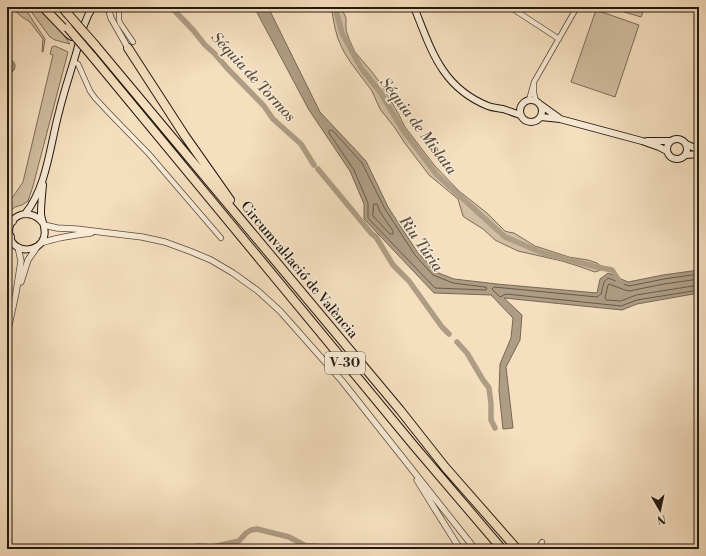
<svg xmlns="http://www.w3.org/2000/svg" width="706" height="556" viewBox="0 0 706 556" font-family="'Libre Bodoni',serif">
  <style>
    .green { fill: #d1bda1; stroke: #7a6b58 }
    .water { fill: #ae9c84; stroke: #766856 }
    .lines { fill: none; stroke-linecap: round; stroke-linejoin: round }
    .shore { stroke: #685a4a; stroke-width: 1 }
    .canal { stroke: #ae9c84; stroke-width: 5.5 }
    .minor-casing { stroke: #584a3c; stroke-width: 6 }
    .tertiary-casing { stroke: #584a3c; stroke-width: 7 }
    .secondary-casing { stroke: #231910; stroke-width: 8 }
    .motorway-casing { stroke: #231910; stroke-width: 10 }
    .minor { stroke: #f8ead5; stroke-width: 4.5 }
    .tertiary { stroke: #f8ead5; stroke-width: 5.5 }
    .secondary { stroke: #f8ead5; stroke-width: 6 }
    .motorway { stroke: #f5dfbf; stroke-width: 8 }
    .motorway-bridge-casing { stroke: #231910; stroke-width: 10; stroke-linecap: butt }
    .motorway-bridge { stroke: #f5dfbf; stroke-width: 8 }
    .labels { text-anchor: middle; dominant-baseline: central; stroke-width: 3; stroke-linejoin: round; paint-order: stroke }
    .shield { fill: #f8ead5; stroke: #63584b; stroke-width: 1 }
    .shield-label { font-size: 13px; font-weight: bold; fill: #231910 }
    .street-label { font-size: 14px; fill: #231910; stroke: #f8ead5 }
    .water-label { font-size: 15px; font-style: italic; fill: #5b4d3e; stroke: #f8ead5 }
  </style>
  <rect width="100%" height="100%" fill="#f5dfbf"/>
  <filter id="stains"><feTurbulence type="fractalNoise" baseFrequency=".005" numOctaves="4"/><feColorMatrix values="0 0 0 0 .2 0 0 0 0 .09 0 0 0 0 .02 0 0 0 .5 -.17"/></filter>
  <radialGradient id="worn" r=".72"><stop offset=".6" stop-color="#630" stop-opacity="0"/><stop offset="1" stop-color="#630" stop-opacity=".3"/></radialGradient>
  <path class="green" d="M11 7H21L28 13 45 39 43 52H42L43 39 30 22 22 17Z
    M29 7H38L63 34 70 44 55 40 50 37 30 10Z
    M331 7H341L346 18V30L349 39 355 52 372 72 381 84 398 113 405 127 435 166 459 191 487 213 505 231 508 232 514 233 535 246 569 257 588 260 597 263 601 266V270L595 272 592 271 581 267 562 261 518 251 503 244 495 240 483 229 467 219 463 216 458 199 429 175 404 142 395 128 380 109 372 91 351 63 344 52 338 39 335 28Z
    M612 7H645L641 17 611 8Z
    M596 10 639 25 615 97 571 82Z
    M55 46 68 52 33 186 28 201 22 205 15 207 7 214V202L10 201 23 182 53 55 50 54 52 47Z"/>
  <path class="water" d="M254 7H268L320 112 366 161 388 207 418 253 436 272 454 279 497 284 597 293 600 279 608 273 628 282 663 275 699 270V293L637 304 622 310 504 298 522 315 520 340 506 367 513 428 503 429 499 391 500 364 511 338 513 318 491 295 434 293 364 219V204L350 171 309 110Z
    M7 59C13 59 17 64 14 70L11 73H7Z
    M7 178C13 185 13 192 7 199Z"/>
  <g class="lines">
    <path class="shore" d="M331 130 333 131 362 163 385 209 415 255 433 275 453 283 485 287 487 288 486 290 435 288 368 218V203L354 170 329 133V131Z
      M374 204H377L380 212 393 231V234H390L373 216Z
      M699 274 664 279 629 286 608 278 604 282 601 294 597 297 494 287 492 289 500 297 506 294 621 306 637 300 699 290
      M699 279 664 284 629 291 625 290 609 284 608 285 605 298 606 300 621 301 636 295 699 285"/>
    <path class="canal" d="M171 7 193 30 205 45 215 54 227 68 264 106 273 119 301 144 314 165
      M335 7 342 33 361 68 380 92 403 130 437 175 505 237 543 253 597 267 612 270 614 273 621 284
      M318 169 371 233 376 237 393 265 409 281 442 327 449 334
      M457 342 467 353 483 380 489 388 491 404V420L495 428
      M191 549 198 546 212 547 239 541 246 533 251 530 257 529 289 537 306 546H317L326 549"/>
    <g class="minor-casing">
      <path id="minor" d="M119 7V20L120 23 133 42
        M510 7 559 39
        M74 62 78 64 90 91 95 98 110 114 148 153 221 238
        M534 82 577 7
        M529 100 534 82V93L536 101
        M538 549 542 542"/>
    </g>
    <g class="tertiary-casing">
      <path id="tertiary" d="M108 7 111 18 128 48
        M44 225 57 228 76 229 142 237 165 242 192 252 211 260 233 273 258 291 280 311 342 381 475 549
        M41 243C58 237 74 235 91 233
        M21 282 28 260 37 247
        M7 334 16 293 21 261 18 247
        M417 480 433 506 460 549"/>
    </g>
    <g class="secondary-casing">
      <path id="secondary" d="M414 7C431 49 441 87 488 106 493 108 498 108 503 109 509 111 515 113 520 115
        M520 111a11 11 0 1 1 22 0a11 11 0 1 1-22 0Z
        M541 105 559 118
        M541 117 560 119 642 141 659 147 667 151
        M667 149a10 10 0 1 1 20 0a10 10 0 1 1-20 0Z
        M647 141H670
        M686 144 699 150
        M686 155 699 154
        M25 214C47 187 50 145 59 112 64 91 71 71 77 50 81 35 84 20 93 7
        M42 222C29 206 4 216 10 237 14 254 40 253 44 237 47 228 41 221 41 213 41 204 42 195 43 185"/>
    </g>
    <g class="motorway-casing">
      <path id="motorway" d="M43 7 69 34 72 36
        M62 7 67 13
        M95 45 400 410 445 467 517 549
        M128 48 185 136 230 200
        M92 56 415 447 502 549
        M7 223 12 221
        M7 235 10 237"/>
    </g>
    <use href="#minor" class="minor"/>
    <use href="#tertiary" class="tertiary"/>
    <use href="#secondary" class="secondary"/>
    <use href="#motorway" class="motorway"/>
    <g class="motorway-bridge-casing">
      <path id="motorway-bridge" d="M67 13 95 45
        M68 28 92 56"/>
    </g>
    <use href="#motorway-bridge" class="motorway-bridge"/>
  </g>
  <g class="labels">
    <rect class="shield" x="325" y="352" width="40" height="22" rx="3"/>
    <g class="shield-label">
      <text x="345" y="363">V-30</text>
    </g>
    <g class="street-label">
      <text transform="translate(299 270) rotate(50)">Circumval·lació de València</text>
    </g>
    <g class="water-label">
      <text transform="translate(253 77) rotate(47)">Séquia de Tormos</text>
      <text transform="translate(418 126) rotate(53)">Séquia de Mislata</text>
      <text transform="translate(421 244) rotate(55)">Riu Túria</text>
    </g>
  </g>
  <rect width="706" height="556" fill="none" stroke="#f5dfbf" stroke-width="24"/>
  <rect x="8" y="8" width="690" height="540" fill="none" stroke="#231910" stroke-width="2"/>
  <rect x="12" y="12" width="682" height="532" fill="none" stroke="#231910"/>
  <g transform="translate(660 510) rotate(171)" stroke="#f8ead5" stroke-width="3" paint-order="stroke">
  <path d="M0-3L7 15L0 10L-7 15Z" fill="#231910"/>
  <text y="-6" font-size="11" font-weight="bold" text-anchor="middle" fill="#231910">N</text>
  </g>
  <rect width="100%" height="100%" filter="url(#stains)"/>
  <rect width="100%" height="100%" fill="url(#worn)"/>
</svg>
